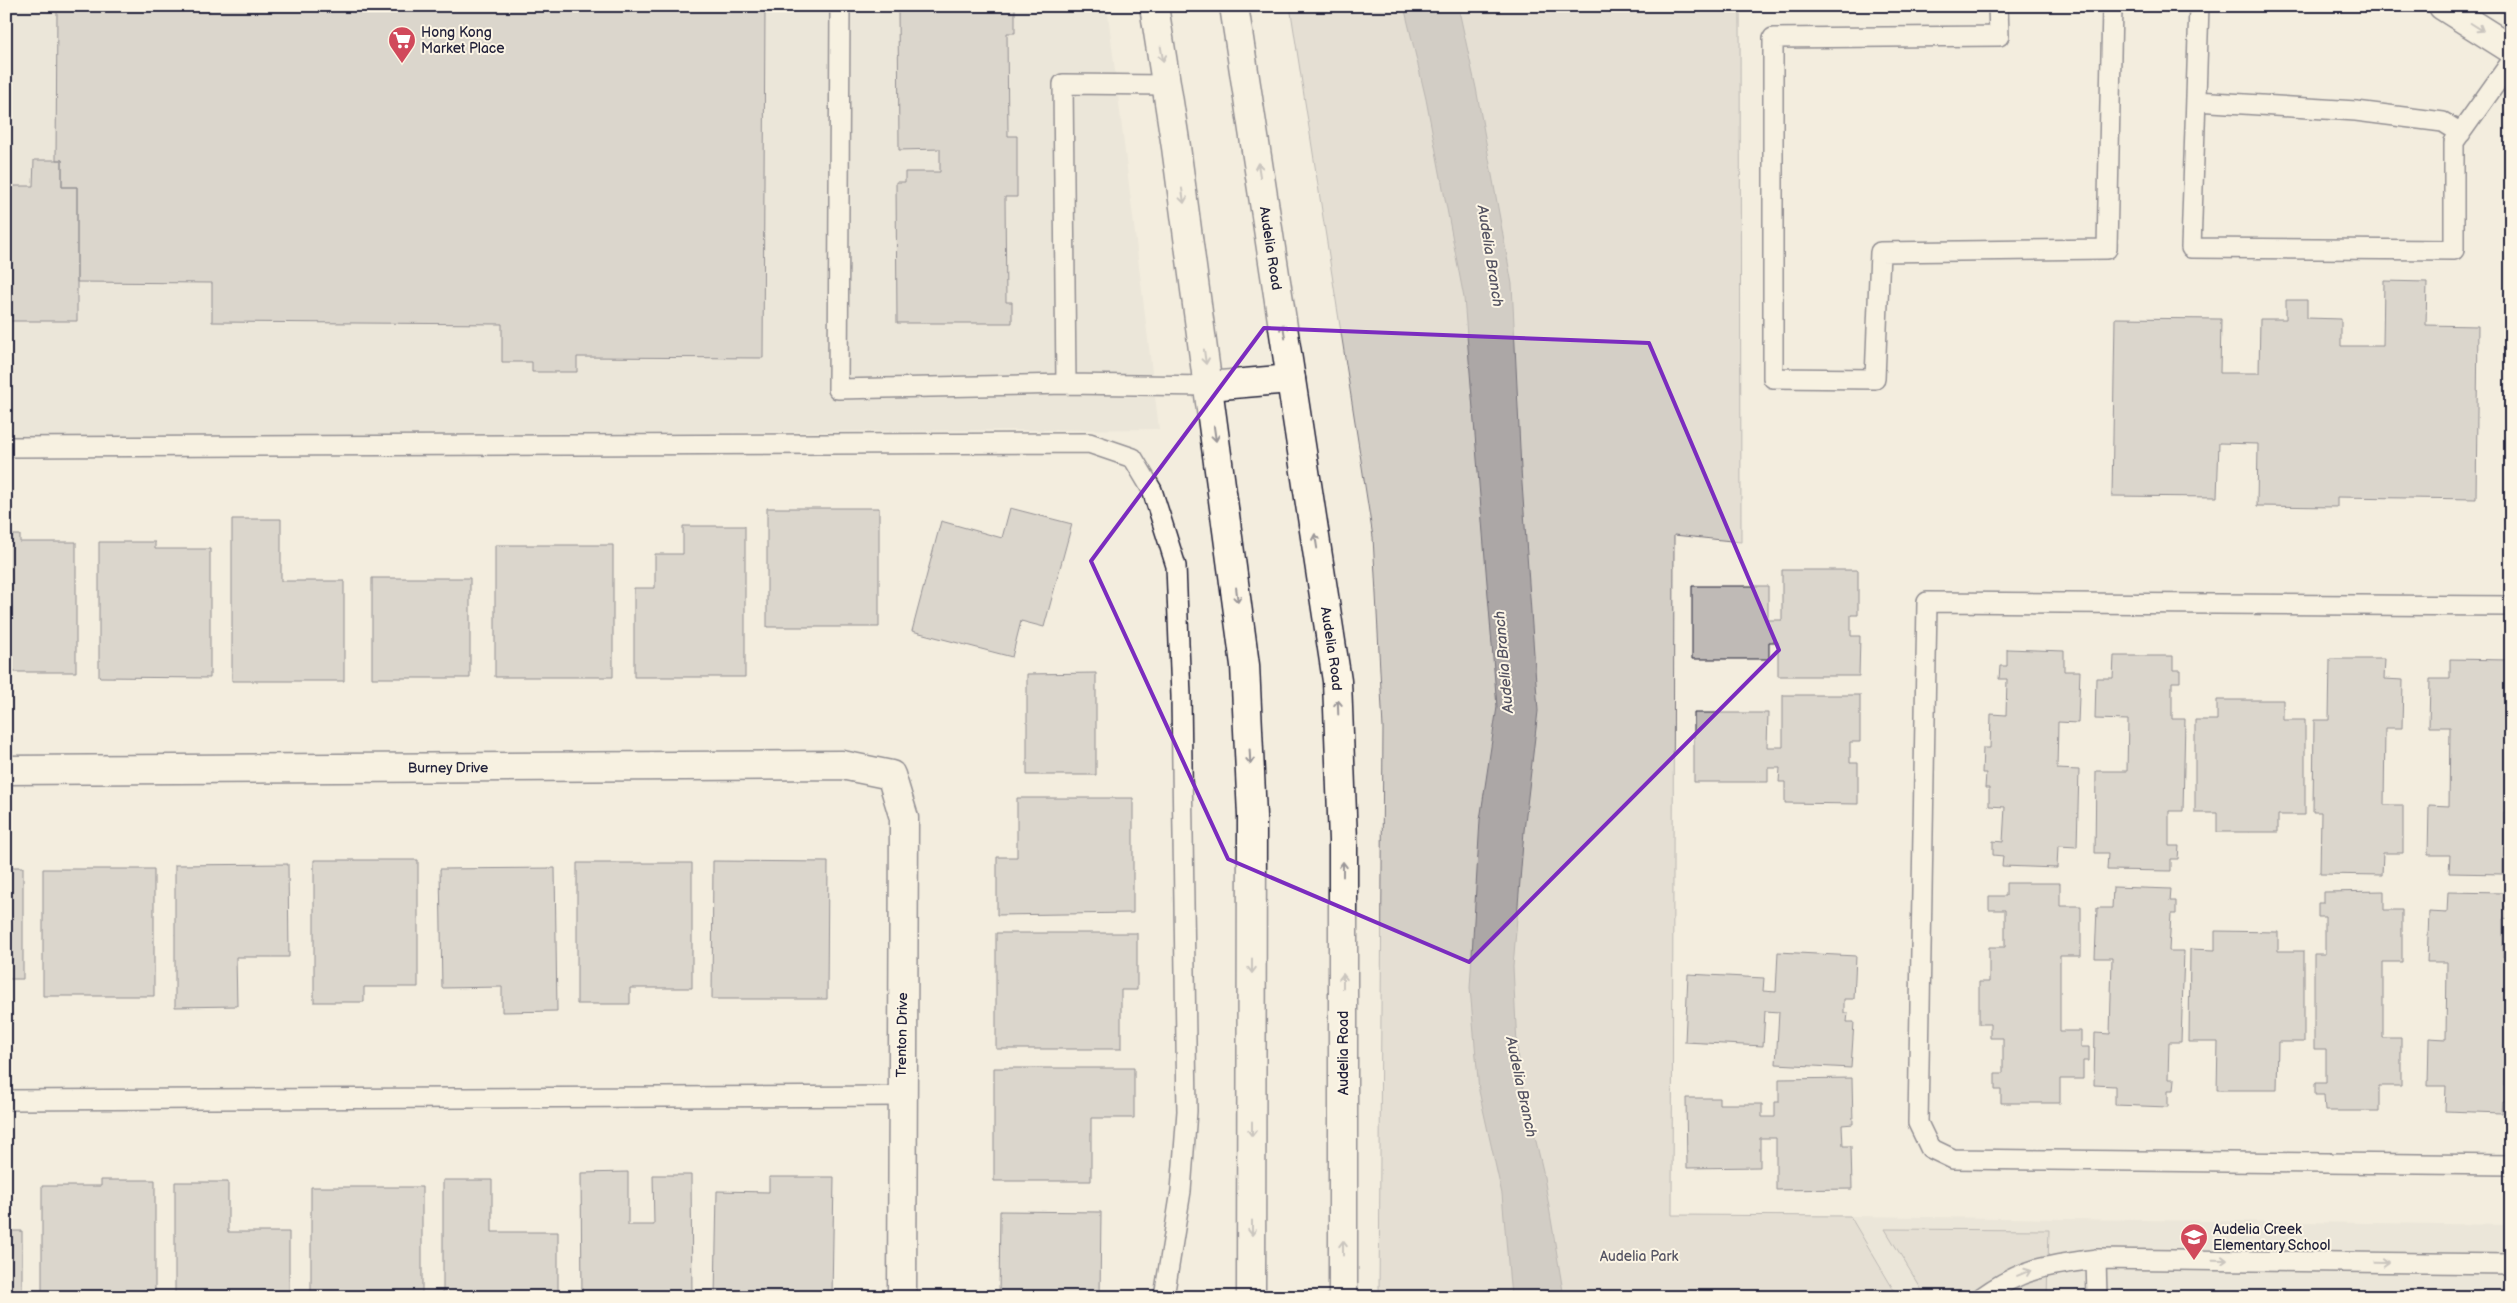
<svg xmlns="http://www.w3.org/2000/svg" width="2517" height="1303" viewBox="0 0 2517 1303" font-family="'Balsamiq Sans',sans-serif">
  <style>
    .built { fill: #e3ded2 }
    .green { fill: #d4cfc6; stroke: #7b7880 }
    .water { fill: #aca7a6; stroke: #75727b }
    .building { fill: #bfbab6; stroke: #22223b }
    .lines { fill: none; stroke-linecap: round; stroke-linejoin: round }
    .service-casing { stroke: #22223b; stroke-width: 22 }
    .minor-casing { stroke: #22223b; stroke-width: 31 }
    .secondary-casing { stroke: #22223b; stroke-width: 31 }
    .service { stroke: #fcf5e5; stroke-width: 19 }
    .minor { stroke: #fcf5e5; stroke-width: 28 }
    .secondary { stroke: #fcf5e5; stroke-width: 28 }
    .oneway { stroke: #9a9698 }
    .marked { fill: none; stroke: #7b2cbf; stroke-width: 4; stroke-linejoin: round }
    .labels { text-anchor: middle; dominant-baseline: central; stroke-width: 4; stroke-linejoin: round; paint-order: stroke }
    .poi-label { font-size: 14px; fill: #22223b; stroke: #fcf5e5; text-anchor: start }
    .street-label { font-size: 14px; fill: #22223b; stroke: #fcf5e5 }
    .park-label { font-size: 14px; fill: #575665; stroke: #fcf5e5 }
    .water-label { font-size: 15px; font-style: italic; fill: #525160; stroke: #fcf5e5 }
  </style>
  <rect width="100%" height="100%" fill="#f3edde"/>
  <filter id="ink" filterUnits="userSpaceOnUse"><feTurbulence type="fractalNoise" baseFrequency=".02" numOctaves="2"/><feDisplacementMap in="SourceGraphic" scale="10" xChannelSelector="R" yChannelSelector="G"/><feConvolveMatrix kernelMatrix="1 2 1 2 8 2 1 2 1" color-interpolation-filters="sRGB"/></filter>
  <g filter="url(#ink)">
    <path class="built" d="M6 6H1107L1159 429 6 438Z
      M1850 1216 2511 1225V1297H1899Z"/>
    <path class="green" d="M1290 6H1740L1741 542 1674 535 1672 1215 1850 1216 1898 1297H1379L1383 728 1373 537Z
      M1885 1229 2049 1230 2047 1297H1926Z"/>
    <path class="water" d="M1404 6H1458L1476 88 1512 284 1521 469 1538 711 1524 831 1513 967 1518 1065 1543 1171 1564 1297H1511L1502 1194 1479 1091 1470 988 1480 820 1497 707 1464 298 1426 99Z"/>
    <path class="building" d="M210 6H765L763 358 577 357V372H532V362H502V324L212 322V283L77 282V187H62V160H56L57 10 210 11Z
      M898 6H1015V33H1007L1008 136H1017V197H1005L1006 302H1012V323H897L896 182H905V172H940V149L899 150Z
      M34 160H62V187H77V321H6V186H33Z
      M2384 281 2427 282 2426 325 2478 326 2476 499 2337 497V507L2257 506 2258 444 2219 443 2217 497 2112 496 2115 318 2221 319 2220 373H2259L2260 319H2286V300H2307V318L2341 319V346H2383Z
      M767 508H879V627H767Z
      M1010 508 1072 524 1044 627 1021 621 1012 657 912 631 941 521 1002 538Z
      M232 519H281V581H344V681H232Z
      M683 526H745V677H634V588H655V554H683Z
      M6 535H20V542H76V672H6Z
      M99 542H155V549H210V678L99 677Z
      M495 545H613V677H495Z
      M1782 570H1858V615H1851V636H1860L1859 676H1778V642H1769V659H1692V586H1768V620H1782Z
      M372 578H470V678H372Z
      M2007 649 2064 651V671H2080L2078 723 2058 722 2057 769 2079 770 2077 847 2058 846 2057 868 2002 866 2003 856 1993 855V841L2003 842 2005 807 1989 806V788H1985L1986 773H1982L1983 748H1990L1991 714 2006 715 2007 679H1999L2000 666H2007Z
      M2114 656H2173V670H2180V682H2172V719H2185L2183 811H2169V846H2179L2178 859H2171V871L2107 870 2108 853H2095L2096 771H2127L2128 720 2095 719 2096 678H2113Z
      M2330 659H2385L2384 679 2403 680 2402 728H2385L2384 805H2403V853H2383L2382 875 2320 874 2321 812H2313L2314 720H2329Z
      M2450 659 2508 660 2507 672H2511V684H2506L2505 722H2511V812H2504L2503 874 2449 873 2450 855H2428L2429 805 2449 806 2450 727H2429L2430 679H2450Z
      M1096 673V775H1027V674Z
      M1783 695H1860V742H1850V763H1858V804L1785 803V782H1779L1780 768H1768V782H1694V713H1768L1767 747H1783Z
      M2217 700H2283V720H2305V815H2278V832H2217V813H2195V720H2217Z
      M1017 798H1133V913L997 915V857H1017Z
      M314 860H418V987H364V1002H314Z
      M713 861 828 862 827 999H712Z
      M577 863H692V988H630V1004H577Z
      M288 864 289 957H236L237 1006 175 1007V865Z
      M6 867H23V979H6Z
      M555 868 557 1011 502 1012V987L442 988 440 869Z
      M43 869H154V996H43Z
      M2006 883H2060V906H2081V956H2060V1031H2081V1047H2089V1061H2083V1079H2060V1103H2001V1090H1995V1073H2003V1038H1990V1024H1979V982H1989V947H2005V910H1989V896H2006Z
      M2113 887 2171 889 2170 901H2176V914H2171L2169 951H2184L2181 1042H2169L2168 1079H2175L2174 1090H2168V1107L2115 1105V1086L2094 1085 2095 1033 2110 1034 2112 958H2095L2097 908H2112Z
      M2384 891V910H2402V962H2383V1038H2401V1086H2379V1111H2325L2324 1095H2315V1083H2326V1049H2314V954H2325V917H2318V903H2324V892Z
      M2448 892 2504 893V907H2510V920L2503 919V957H2511V1047H2505L2504 1086H2508V1101H2503L2502 1113 2445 1111 2446 1086H2428L2429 1038 2446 1039 2447 962H2427L2429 912 2447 913Z
      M2215 931 2278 932V951H2304V1042H2278L2277 1090H2217L2218 1042H2189L2190 949 2215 950Z
      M996 933H1137V990H1121V1049H996Z
      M1778 952 1856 956 1854 999H1844V1013H1848L1847 1022H1854L1851 1068 1776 1064 1779 1012 1765 1011 1763 1046 1685 1042 1688 974 1764 978 1763 991 1776 992Z
      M994 1068H1134V1118H1091V1181H994Z
      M1852 1078 1853 1124 1842 1125 1843 1146H1851L1852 1189 1776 1190V1138H1760V1167L1687 1168 1686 1098H1719V1104H1762V1117H1775V1102H1779V1079Z
      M628 1172V1225H654L653 1175H691L692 1297H582L581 1173Z
      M769 1177H834L832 1297H715L717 1191 769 1192Z
      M101 1180H155V1297H42V1186H101Z
      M443 1180H492V1232H558V1297H443Z
      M175 1182H228V1232H289V1297H175Z
      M311 1187H422V1297H311Z
      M1000 1211 1101 1212 1100 1297H999Z
      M6 1231H22V1297H6Z"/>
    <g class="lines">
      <g class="service-casing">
        <path id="service" d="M840 6 838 389 1066 384 1209 386
          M1998 6 1999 36 1773 38V378L1875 379 1880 252 2107 249 2112 6
          M2199 6 2191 248 2454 250V142L2511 62
          M2196 101 2356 111 2443 122 2461 133
          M1066 384 1063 84 1167 85
          M6 447 1089 443 1133 458 1152 490 1176 566 1181 696 1187 1111 1181 1191 1164 1297
          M2511 606 1927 602 1918 1123 1930 1148 1953 1159 2511 1165
          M6 1100 901 1096
          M2096 1259 2097 1297
          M1982 1297C2022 1268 2049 1265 2096 1259L2511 1264"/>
      </g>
      <g class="minor-casing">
        <g id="minor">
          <path id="s1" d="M6 770 842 765 891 775 904 818 902 1297"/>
        </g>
      </g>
      <g class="secondary-casing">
        <g id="secondary">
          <path d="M1154 6 1176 147 1245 665 1252 816 1251 1297"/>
          <path id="s2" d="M1234 6 1337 681 1343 841V1297"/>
          <path d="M2443 6 2511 49"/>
          <path d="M1209 386 1291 379"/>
        </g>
      </g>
      <use href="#service" class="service"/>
      <use href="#minor" class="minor"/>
      <use href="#secondary" class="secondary"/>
    </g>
    <defs><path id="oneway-shaft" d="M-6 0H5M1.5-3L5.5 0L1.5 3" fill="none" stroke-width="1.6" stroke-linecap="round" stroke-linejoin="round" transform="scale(1.25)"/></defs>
    <g class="oneway">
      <use href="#oneway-shaft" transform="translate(2477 27) rotate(32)"/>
      <use href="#oneway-shaft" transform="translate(1162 54) rotate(80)"/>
      <use href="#oneway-shaft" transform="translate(1259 170) rotate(-99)"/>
      <use href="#oneway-shaft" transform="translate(1183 196) rotate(82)"/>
      <use href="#oneway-shaft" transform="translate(1284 331) rotate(-99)"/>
      <use href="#oneway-shaft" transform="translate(1205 357) rotate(82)"/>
      <use href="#oneway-shaft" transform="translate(1215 434) rotate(82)"/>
      <use href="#oneway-shaft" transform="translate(1316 541) rotate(-99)"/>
      <use href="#oneway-shaft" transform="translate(1237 595) rotate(83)"/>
      <use href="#oneway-shaft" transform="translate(1338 707) rotate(-92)"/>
      <use href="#oneway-shaft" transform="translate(1250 757) rotate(87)"/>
      <use href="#oneway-shaft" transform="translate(1343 869) rotate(-90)"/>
      <use href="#oneway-shaft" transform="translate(1252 966) rotate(90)"/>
      <use href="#oneway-shaft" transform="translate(1343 981) rotate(-90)"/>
      <use href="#oneway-shaft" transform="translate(1252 1129) rotate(90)"/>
      <use href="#oneway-shaft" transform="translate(1252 1228) rotate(90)"/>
      <use href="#oneway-shaft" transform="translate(1343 1248) rotate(-90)"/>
      <use href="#oneway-shaft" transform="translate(2220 1260) rotate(1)"/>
      <use href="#oneway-shaft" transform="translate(2382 1262) rotate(1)"/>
      <use href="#oneway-shaft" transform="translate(2024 1273) rotate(-22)"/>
    </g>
  </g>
  <path d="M0 0H2517V1303H0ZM1264 328 1649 343 1779 650 1469 962 1228 859 1091 561Z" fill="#f3edde" fill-opacity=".55" fill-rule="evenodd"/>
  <path class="marked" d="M1264 328 1649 343 1779 650 1469 962 1228 859 1091 561Z"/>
  <defs>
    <g id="supermarket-pin" transform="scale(1.4375)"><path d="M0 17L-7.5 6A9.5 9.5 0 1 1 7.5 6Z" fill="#d1495b" stroke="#fcf5e5"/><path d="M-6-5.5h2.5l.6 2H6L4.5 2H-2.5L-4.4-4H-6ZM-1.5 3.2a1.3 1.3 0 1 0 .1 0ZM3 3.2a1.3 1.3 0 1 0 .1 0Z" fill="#fff"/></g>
    <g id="school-pin" transform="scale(1.4375)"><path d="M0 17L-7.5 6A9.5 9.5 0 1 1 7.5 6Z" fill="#d1495b" stroke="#fcf5e5"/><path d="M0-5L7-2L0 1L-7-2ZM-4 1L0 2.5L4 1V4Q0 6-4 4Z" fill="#fff"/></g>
  </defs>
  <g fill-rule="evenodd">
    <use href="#supermarket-pin" x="402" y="40"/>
    <use href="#school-pin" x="2194" y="1237"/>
  </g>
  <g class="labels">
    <g class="poi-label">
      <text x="421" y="32">Hong Kong<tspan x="421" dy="16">Market Place</tspan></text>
      <text x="2213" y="1229">Audelia Creek<tspan x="2213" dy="16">Elementary School</tspan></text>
    </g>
    <g class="street-label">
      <text stroke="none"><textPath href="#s2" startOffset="245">Audelia Road</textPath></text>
      <text stroke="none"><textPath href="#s2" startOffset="650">Audelia Road</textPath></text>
      <text stroke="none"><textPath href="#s1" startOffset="442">Burney Drive</textPath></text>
      <text transform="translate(902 1035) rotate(-89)">Trenton Drive</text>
      <text transform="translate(1343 1053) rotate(-90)">Audelia Road</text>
    </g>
    <g class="park-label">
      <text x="1639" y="1256">Audelia Park</text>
    </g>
    <g class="water-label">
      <text transform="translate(1490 256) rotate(81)">Audelia Branch</text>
      <text transform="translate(1504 662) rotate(-95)">Audelia Branch</text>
      <text transform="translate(1521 1087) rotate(78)">Audelia Branch</text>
    </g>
  </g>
  <rect width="2517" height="1303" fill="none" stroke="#fcf5e5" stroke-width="25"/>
  <rect x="12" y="12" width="2492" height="1278" fill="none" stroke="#22223b" stroke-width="2" filter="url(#ink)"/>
</svg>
